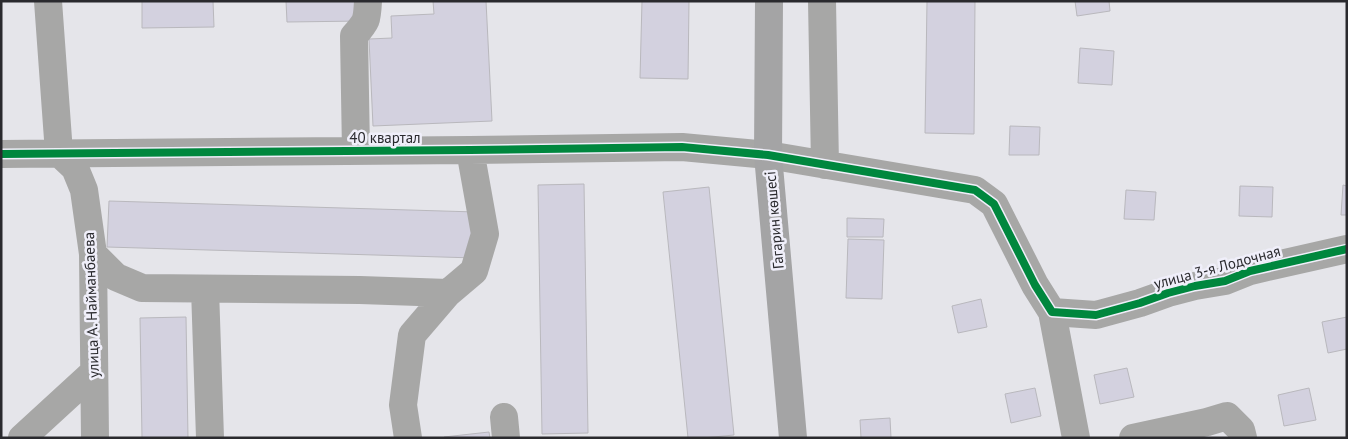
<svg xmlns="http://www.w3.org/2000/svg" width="1348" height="439" viewBox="0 0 1348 439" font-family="'PT Sans',sans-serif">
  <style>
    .building { fill: #d3d1df; stroke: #b9b8bd }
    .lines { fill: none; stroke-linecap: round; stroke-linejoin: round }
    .minor { stroke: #a7a7a6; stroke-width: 28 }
    .highway { stroke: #a4a4a5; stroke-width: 28 }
    .cycleway-casing { stroke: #f0effa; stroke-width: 11 }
    .cycleway { stroke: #00873e; stroke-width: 8 }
    .labels { text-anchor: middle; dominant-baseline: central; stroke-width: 5; stroke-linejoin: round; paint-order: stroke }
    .street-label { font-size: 15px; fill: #2a2a2e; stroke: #f0effa }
  </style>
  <rect width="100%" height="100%" fill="#e5e5ea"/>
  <path class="building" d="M142 1H213L214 27 142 28Z
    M286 1H361L362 21 287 22Z
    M433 1H486L492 121 373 126 369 39 392 38 391 16 434 14Z
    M642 1H689L688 79 640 78Z
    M927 1H975L974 134 925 133Z
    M1075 1H1109L1110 11 1077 16Z
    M1080 48 1114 51 1112 85 1078 83Z
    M1010 126 1040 127 1039 155H1009Z
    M584 184 588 433 542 434 538 185Z
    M1343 185 1347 186V215H1341Z
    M1240 186 1273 187 1272 217 1239 216Z
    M709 187 734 435 703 438H688L663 192Z
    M1126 190 1156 192 1154 220 1124 219Z
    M109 201 476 212 475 258 107 247Z
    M847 218 884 219 883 237H847Z
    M848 239 884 240 882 299 846 298Z
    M981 299 987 327 958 333 952 306Z
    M186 317 188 438H142L140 318Z
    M1347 317V349L1328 353 1322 322Z
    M1127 368 1134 397 1100 404 1094 375Z
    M1035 388 1041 416 1011 423 1005 394Z
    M1309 388 1316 420 1284 426 1278 395Z
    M890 418 891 438H861L860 420Z
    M489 432 490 438H444V437Z"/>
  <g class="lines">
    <path class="minor" d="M48 1 59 153 75 168 84 190 93 254 95 438
      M822 1 825 165
      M356 151 354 36C367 21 367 21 368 1
      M1 154 470 150 682 147 768 155 975 190 994 204 1035 285 1052 312 1096 315 1140 303 1168 293 1195 286 1225 281 1250 271 1347 249
      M93 254 116 277 142 288 360 290 448 293
      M205 289 210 438
      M1052 312 1076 438
      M504 417 506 438
      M22 438 94 372
      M408 438 403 405 412 335 448 293 474 271 485 234 470 150
      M1133 438 1207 422 1227 416 1241 430 1243 438"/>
    <path class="highway" d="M769 1 768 155 793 438"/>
    <g class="cycleway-casing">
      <path id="cycleway" d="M1 154 470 150 682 147 768 155 975 190 994 204 1035 285 1052 312 1096 315 1140 303 1168 293 1195 286 1225 281 1250 271 1347 249"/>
    </g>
    <use href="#cycleway" class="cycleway"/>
  </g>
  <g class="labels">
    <g class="street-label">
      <text x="385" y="137">40 квартал</text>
      <text transform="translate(774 220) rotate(-95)">Гагарин көшесі</text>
      <text transform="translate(1217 267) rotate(-15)">улица 3-я Лодочная</text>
      <text transform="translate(91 305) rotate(-92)">улица А. Найманбаева</text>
    </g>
  </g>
  <rect width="1348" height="439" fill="none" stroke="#2a2a2e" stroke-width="5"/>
</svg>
